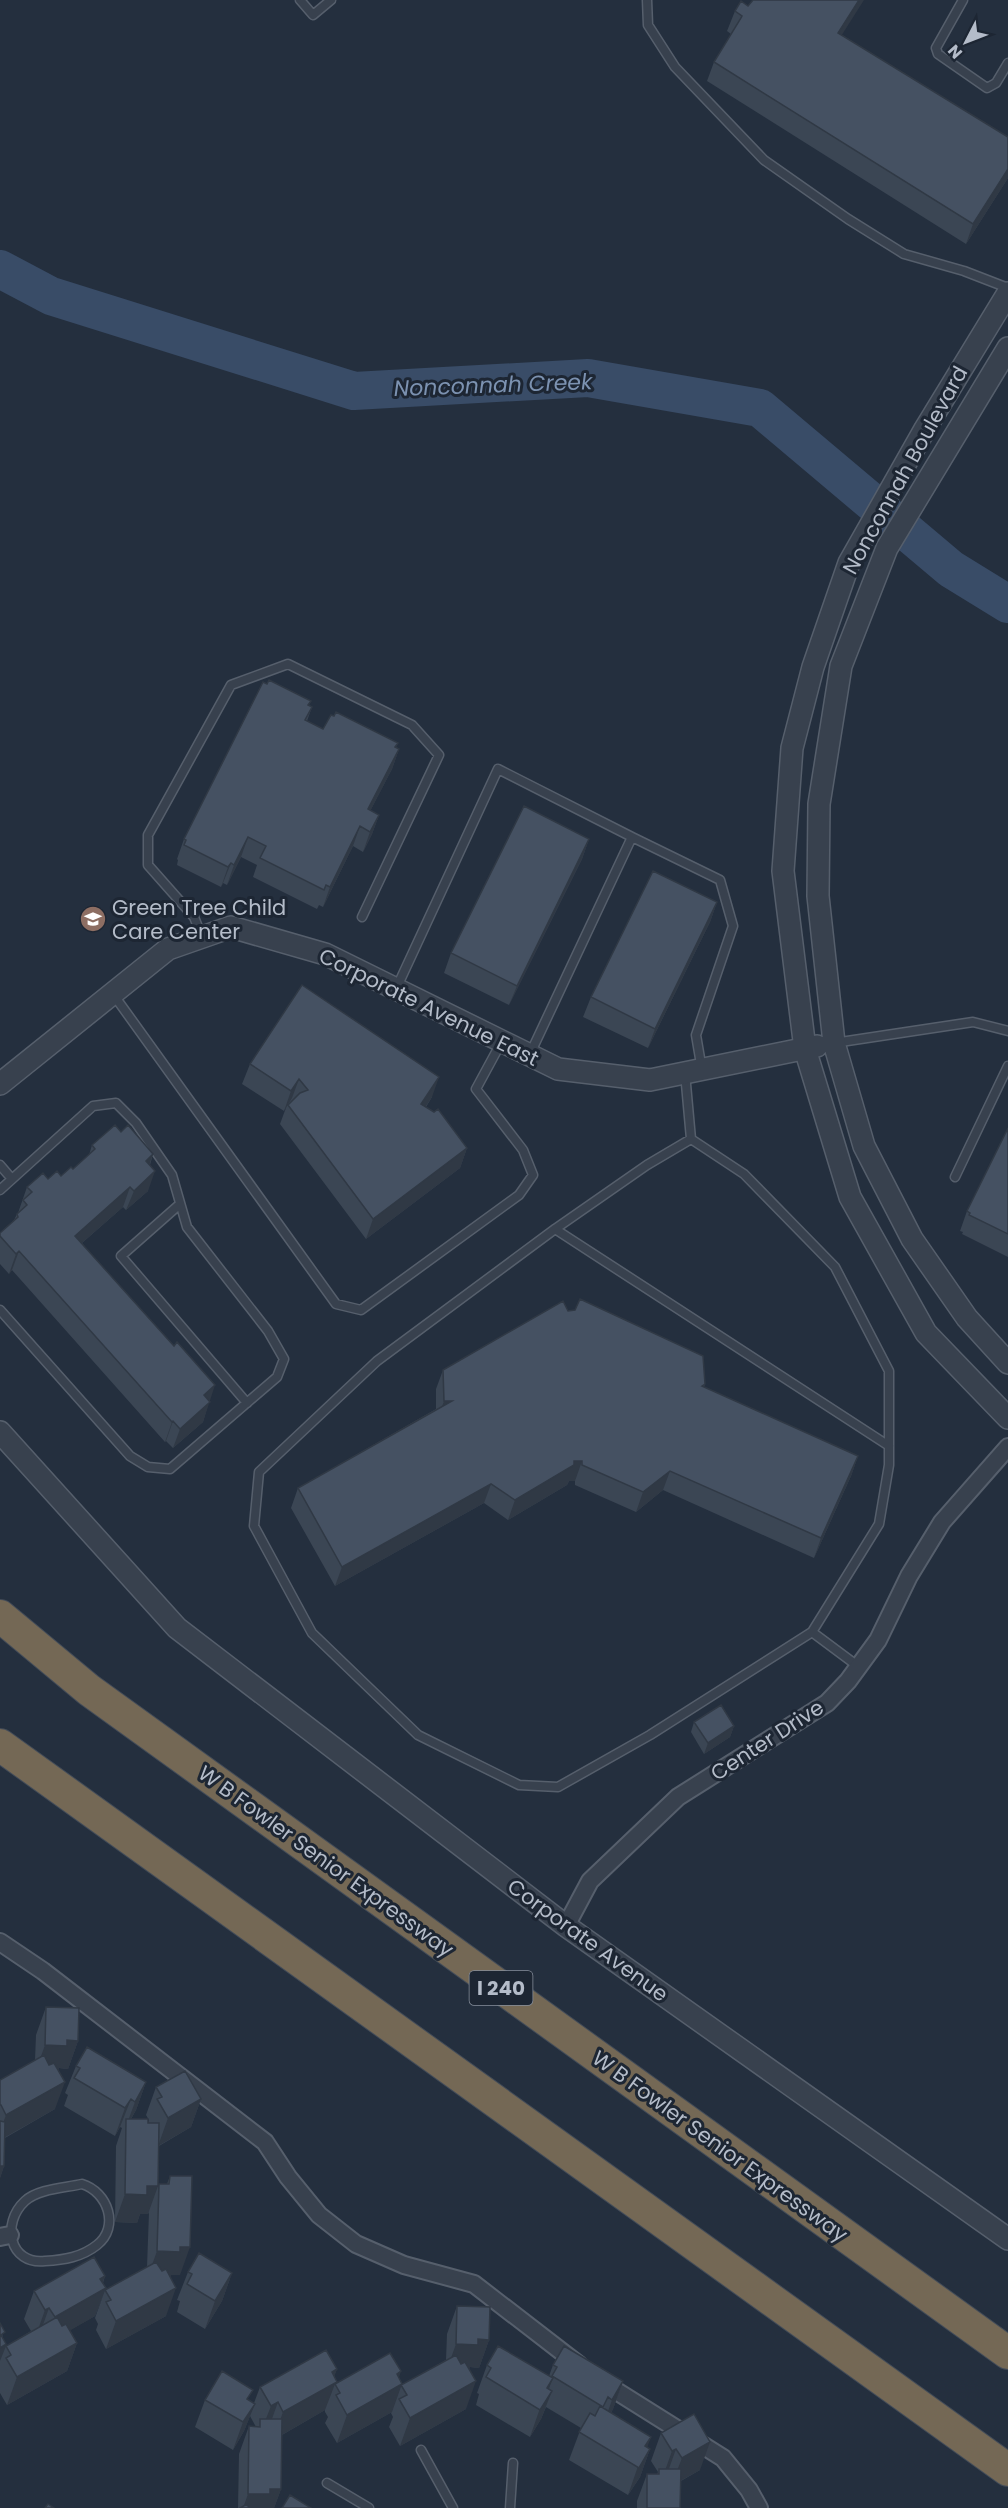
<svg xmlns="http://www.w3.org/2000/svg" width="1008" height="2508" viewBox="0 0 1008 2508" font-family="Poppins,sans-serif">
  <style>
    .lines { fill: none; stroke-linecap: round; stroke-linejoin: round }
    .river { stroke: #394c67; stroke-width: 38 }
    .service-casing { stroke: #565f6c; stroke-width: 11 }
    .minor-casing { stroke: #565f6c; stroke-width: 20 }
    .tertiary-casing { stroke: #565f6c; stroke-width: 24 }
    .motorway-casing { stroke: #434c59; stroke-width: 34 }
    .service { stroke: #38414e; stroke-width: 8 }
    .minor { stroke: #38414e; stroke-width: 16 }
    .tertiary { stroke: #38414e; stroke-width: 21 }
    .motorway { stroke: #746855; stroke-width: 32 }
    .wall { fill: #3b4654 }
    .shaded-wall { fill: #303945 }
    .building { fill: #455162; stroke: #303945; stroke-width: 1.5 }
    .labels { text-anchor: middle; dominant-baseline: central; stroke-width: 6; stroke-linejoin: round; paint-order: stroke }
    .shield { fill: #1d2633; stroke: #878f9c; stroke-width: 1.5 }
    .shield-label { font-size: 20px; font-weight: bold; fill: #b4bcc9 }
    .street-label { font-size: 21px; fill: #b4bcc9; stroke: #1d2633 }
    .poi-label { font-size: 21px; fill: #b4bcc9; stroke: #1d2633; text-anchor: start }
    .water-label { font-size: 22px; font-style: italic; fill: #7c92b1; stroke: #1d2633 }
  </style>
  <rect width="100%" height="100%" fill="#242f3e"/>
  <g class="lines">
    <path class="river" d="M0 269 51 296 354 391 588 378 760 408 951 569 1008 604"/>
    <g class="service-casing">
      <path id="service" d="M300 0 313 15 331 0
        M647 0 648 25 675 67 764 160 848 219 904 254 964 271 1008 288
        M963 0 936 48 938 54 987 88 996 83 1008 63
        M202 937 194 917 148 865V835L231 685 288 664 412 725 439 755 362 917
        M396 989 498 769 632 837
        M113 994 336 1304 361 1310 519 1195 533 1175 523 1150 476 1089 502 1041
        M834 1043 973 1022 1008 1031
        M530 1054 632 837 720 880 733 926 696 1035 702 1070
        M685 1073 691 1139 647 1165 555 1229 377 1361 259 1472 254 1526 312 1633 418 1735 519 1785 558 1787 650 1735 812 1632 879 1524 889 1465V1371L835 1267 744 1174 691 1139
        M0 1165 12 1179
        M955 1177 1008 1066
        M0 1190 93 1106 116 1103 136 1123 172 1175 187 1227 268 1331 284 1359 277 1377 170 1469 148 1467 130 1456 0 1310
        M180 1204 121 1256 247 1403
        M555 1229 889 1446
        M812 1632 859 1667
        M82 2184C108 2192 120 2227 97 2245 82 2257 64 2260 45 2261 9 2265 1 2223 25 2201 38 2189 64 2188 82 2184Z
        M421 2450 453 2508
        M327 2483 369 2508
        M510 2508 513 2463"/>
    </g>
    <g class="minor-casing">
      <path id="minor" d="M566 1926 590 1881 678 1797 827 1703 848 1681 878 1640 909 1576 942 1522 1008 1447
        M0 1942 43 1971 265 2142 288 2177 319 2215 356 2244 404 2265 474 2284 579 2365
        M0 2237 10 2235
        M602 2382 723 2458 749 2490 759 2508"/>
    </g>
    <g class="tertiary-casing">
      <path id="tertiary" d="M1008 293 925 429 849 563 813 667 792 748 783 871 805 1049 850 1197 926 1333 1008 1418
        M1008 348 887 548 841 666 819 804 818 896 834 1043 864 1146 912 1239 967 1318 1008 1363
        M0 1084 168 949 231 927 325 954 558 1069 650 1080 817 1046
        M0 1432 177 1628 566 1926 1008 2239"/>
    </g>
    <g class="motorway-casing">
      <path id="motorway" d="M0 1616 89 1690 1008 2353
        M0 1745 1008 2470"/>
    </g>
    <use href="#service" class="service"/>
    <use href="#minor" class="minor"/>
    <use href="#tertiary" class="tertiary"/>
    <use href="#motorway" class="motorway"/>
  </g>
  <path class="wall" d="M748 6 842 35 1008 137V178L966 244 707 81 714 62 731 34 727 31 735 11Z
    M311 701 309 705 312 707 307 721 323 729 398 743 396 747 399 749 392 769 370 811 379 815 372 834 363 852 353 846 323 907 319 905 317 909 253 877 257 865 241 857 227 885 223 883 221 887 177 865 178 860 177 859 184 839Z
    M589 839 582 859 509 1005 444 973 451 953Z
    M717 902 710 922 648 1048 583 1017 591 997Z
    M250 1064 432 1097 426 1107 467 1148 460 1168 366 1239 280 1124 287 1105 284 1111 242 1084Z
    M1008 1128V1257L962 1234 963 1232 960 1231 967 1211Z
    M121 1132 153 1154 150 1165 148 1191 126 1210 123 1207 82 1243 209 1401 203 1422 173 1448 166 1441 165 1442 12 1270 9 1274 0 1264V1233L14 1220 17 1214 18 1213 27 1187 48 1179 61 1176 73 1169 89 1155 92 1145Z
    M568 1311 705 1384 704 1387 858 1456 851 1476 814 1558 663 1490 636 1512 575 1485V1481H569L567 1485 508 1520 484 1503 335 1586 291 1508 298 1488 436 1409V1389L443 1370Z
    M694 1722 734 1726 730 1737 704 1754 691 1732Z
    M46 2007 78 2041 68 2069 59 2068 58 2070 55 2109 5 2138 4 2166 0 2178V2080L35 2060 36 2035Z
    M76 2066 146 2082 136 2110 131 2119 148 2123 149 2120 146 2115 156 2087 201 2099 191 2127 159 2146 158 2186 167 2184 170 2176 180 2275H171L170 2277 166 2316 106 2349 96 2330 98 2324 95 2318 105 2290 147 2267 149 2212 148 2214H140L137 2223 115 2222 116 2146 122 2128 120 2127 115 2136 64 2106 68 2095 65 2093Z
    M188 2272 232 2273 222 2301 205 2329 177 2312 180 2301 177 2300Z
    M105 2276 103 2283 106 2288 95 2316 70 2330 77 2343 67 2371 7 2405 0 2393V2323L3 2338 6 2346 31 2331 24 2319 34 2291Z
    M457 2306 489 2340 479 2368 470 2367 469 2369 466 2409 400 2446 389 2427 393 2417 391 2413 392 2412 337 2443 325 2423 328 2417 325 2412V2410L282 2435 281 2489 274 2508H238L239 2454 249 2426 256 2427 250 2416 244 2431 233 2450 195 2427 205 2400H249L254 2403 260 2387 337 2369 334 2376 337 2383 399 2378 402 2384 401 2385 446 2360 447 2334Z
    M487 2365 549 2376 553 2365 623 2381 613 2409 611 2413 647 2447 650 2449 640 2477 628 2495 569 2460 581 2428 546 2407 541 2419 530 2437 476 2405 479 2394 477 2393Z
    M661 2433 700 2470 681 2481 680 2508H637V2501L647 2474H657L658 2472 651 2461Z"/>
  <path class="shaded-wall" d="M859 0H864L831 52 838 33Z
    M1008 169V178L966 244 973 224Z
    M399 749 392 769 361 829 368 809Z
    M379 815 372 834 363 852 370 832Z
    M360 826 353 846 323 907 330 887Z
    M248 837 241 857 227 885 234 865Z
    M589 839 582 859 509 1005 517 986Z
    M231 863 223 883 221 887 228 867Z
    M717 902 710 922 648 1048 655 1029Z
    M439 1077 432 1097 414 1124 421 1104Z
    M299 1079 292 1098 284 1111 291 1091Z
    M467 1148 460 1168 366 1239 373 1219Z
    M153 1154 146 1174V1161Z
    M155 1171 148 1191 126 1210 134 1191Z
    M130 1187 123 1207 68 1255 75 1236Z
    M19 1251 12 1270 9 1274 16 1254Z
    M215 1385 203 1422 173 1448 180 1429 204 1395Z
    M444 1401H452L437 1421Z
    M173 1421 166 1441 165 1442 172 1422Z
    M858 1456 851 1476 814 1558 821 1538Z
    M574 1461H582L575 1481H569L567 1485 508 1520 515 1500Z
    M670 1471 663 1490 636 1512 643 1492Z
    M491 1484 484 1503 335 1586 342 1567Z
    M734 1726 730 1737 704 1754 708 1743Z
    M67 2040 78 2041 68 2069 59 2068 57 2074 35 2073 45 2045Z
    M65 2082 55 2109 0 2140V2131L6 2115Z
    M146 2082 136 2110 125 2129 135 2102Z
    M131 2099 120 2127 115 2136 125 2108Z
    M201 2099 191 2127 158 2146 168 2118Z
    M0 2166H4L0 2178Z
    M147 2186H158L148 2214H140L137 2223 115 2222 125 2194Z
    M180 2247H190L180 2275H171L170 2279H147L157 2251Z
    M232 2273 222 2301 205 2329 215 2301Z
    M105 2276 99 2292 106 2288 95 2316 45 2345 55 2317 100 2279Z
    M176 2288 166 2316 106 2349 116 2321Z
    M49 2308 39 2336 35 2338 45 2310Z
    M478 2339 489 2340 479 2368 470 2367 468 2373 446 2372 456 2344Z
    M77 2343 67 2371 7 2405 17 2377Z
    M6 2344V2346L0 2361V2348Z
    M337 2369 331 2385 337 2382 336 2385 335 2384 325 2410 273 2440 283 2412 332 2372Z
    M401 2371 396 2387 402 2384 392 2412 337 2443 347 2415 397 2374Z
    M553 2378 543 2404 552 2391 541 2419 530 2437 547 2388Z
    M476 2381 466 2409 400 2446 410 2418Z
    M623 2381 613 2409 602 2428 612 2400Z
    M278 2402 268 2430 260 2434 271 2406Z
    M255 2404 244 2431 233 2450 243 2422Z
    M651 2437 641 2464 650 2449 640 2477 628 2495 645 2446Z
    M710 2442 700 2470 671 2486 682 2458Z
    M676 2449 666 2477 662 2479 672 2451Z
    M270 2489H281L274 2508H243L248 2494Z"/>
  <path class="building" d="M753 0H859L838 33 1008 137V169L973 224 714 62 741 18 742 16 735 11 741 1 748 6Z
    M269 680 311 701 308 705 312 707 305 720 323 729 331 715 334 716 336 712 398 743 395 747 399 749 368 809 379 815 370 832 360 826 330 887 326 885 324 890 260 858 266 846 248 837 234 865 231 863 228 867 184 845 186 840 184 839 263 682 267 684Z
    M524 806 589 839 517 986 451 953Z
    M653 871 717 902 655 1029 591 997Z
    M302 985 439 1077 421 1104 434 1112 438 1109 467 1148 373 1219 288 1105 300 1093 308 1090 299 1079 291 1091 250 1064Z
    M115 1125 121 1132 128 1125 153 1154 146 1161 155 1171 134 1191 130 1187 75 1236 174 1346 177 1342 215 1385 204 1395 210 1402 180 1429 173 1421 172 1422 19 1251 16 1254 0 1236V1233L18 1217 17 1214 27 1205 23 1200 32 1192 27 1187 43 1173 48 1179 57 1171 61 1176 71 1167 73 1169 95 1149 92 1145Z
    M1008 1128V1234L969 1215 970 1213 967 1211Z
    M580 1299 703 1356 705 1384 702 1386 858 1456 821 1538 670 1471 643 1492 582 1465V1461H574V1465L515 1500 491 1484 342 1567 298 1488 452 1401H444L443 1370 563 1301 568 1311 575 1310Z
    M721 1705 734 1726 708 1743 694 1722Z
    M46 2007 79 2008 78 2041 67 2040V2046L45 2045Z
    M87 2047 146 2082 135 2102 131 2099 125 2108 74 2078 80 2068 76 2066Z
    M44 2055 49 2065 54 2063 65 2082 6 2115 1 2105H0V2080Z
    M185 2071 201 2099 168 2118 157 2099 162 2097 156 2087Z
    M126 2119H148V2123H159L158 2186H147V2195L125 2194Z
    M0 2121 5 2122 4 2166H0Z
    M170 2176H192L190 2247H180V2252L157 2251 159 2184H169Z
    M199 2253 232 2273 215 2301 187 2284 192 2274 188 2272Z
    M94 2257 105 2276 100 2279 106 2288 55 2317 49 2308 45 2310 34 2291Z
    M156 2262 162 2271 166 2269 176 2288 116 2321 106 2302 111 2300 105 2290Z
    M457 2306 490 2307 489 2340 478 2339V2345L456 2344Z
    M57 2317 62 2326 66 2324 77 2343 17 2377 6 2358 11 2355 6 2346Z
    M0 2323 5 2332 1 2335 6 2344 0 2348Z
    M498 2346 553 2378 547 2388 552 2391 540 2410 486 2377 491 2368 487 2365Z
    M564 2346 623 2381 612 2400 608 2397 603 2407 552 2376 557 2367 553 2365Z
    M326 2350 337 2369 332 2372 337 2382 283 2412 278 2402 271 2406 260 2387Z
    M390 2353 401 2371 397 2374 402 2384 347 2415 336 2395 340 2393 335 2384Z
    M456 2355 461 2364 465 2362 476 2381 410 2418 399 2399 407 2395 401 2385Z
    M222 2371 253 2390 247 2399 255 2404 243 2422 205 2400Z
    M600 2406 651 2437 645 2446 650 2449 639 2468 579 2432 590 2413 595 2416Z
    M694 2414 710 2442 682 2458 676 2449 672 2451 661 2433Z
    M260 2419H282L281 2489H270V2494H248L249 2426 260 2427Z
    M659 2469H681L680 2508H647V2474H659Z
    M290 2495 311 2508H282Z
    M48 2504 54 2508H45Z
    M247 2504 249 2508H240Z"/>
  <defs>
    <g id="school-disc" transform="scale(1.35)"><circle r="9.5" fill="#8d6e63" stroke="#1d2633"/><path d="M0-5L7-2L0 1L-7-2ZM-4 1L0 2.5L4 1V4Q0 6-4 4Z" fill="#fff"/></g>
  </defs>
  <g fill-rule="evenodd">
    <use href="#school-disc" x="93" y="919"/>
  </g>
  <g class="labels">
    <rect class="shield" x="469.5" y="1971" width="63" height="34" rx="4.5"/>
    <g class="shield-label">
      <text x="501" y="1988">I 240</text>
    </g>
    <g class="street-label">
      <text transform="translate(905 470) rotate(-61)">Nonconnah Boulevard</text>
      <text transform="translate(429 1007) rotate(26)">Corporate Avenue East</text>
      <text transform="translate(767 1740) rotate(-33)">Center Drive</text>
      <text transform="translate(326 1861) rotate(36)">W B Fowler Senior Expressway</text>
      <text transform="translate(588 1940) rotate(36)">Corporate Avenue</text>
      <text transform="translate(720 2146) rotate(36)">W B Fowler Senior Expressway</text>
    </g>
    <g class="poi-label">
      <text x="112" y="907">Green Tree Child<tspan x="112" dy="24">Care Center</tspan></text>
    </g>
    <g class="water-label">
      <text transform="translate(493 385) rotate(-2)">Nonconnah Creek</text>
    </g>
  </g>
  <g transform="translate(966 42) rotate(228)" stroke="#1d2633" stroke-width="4.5" paint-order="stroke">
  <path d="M0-4.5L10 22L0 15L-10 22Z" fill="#b4bcc9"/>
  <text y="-9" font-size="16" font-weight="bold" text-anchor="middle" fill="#b4bcc9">N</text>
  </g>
</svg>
